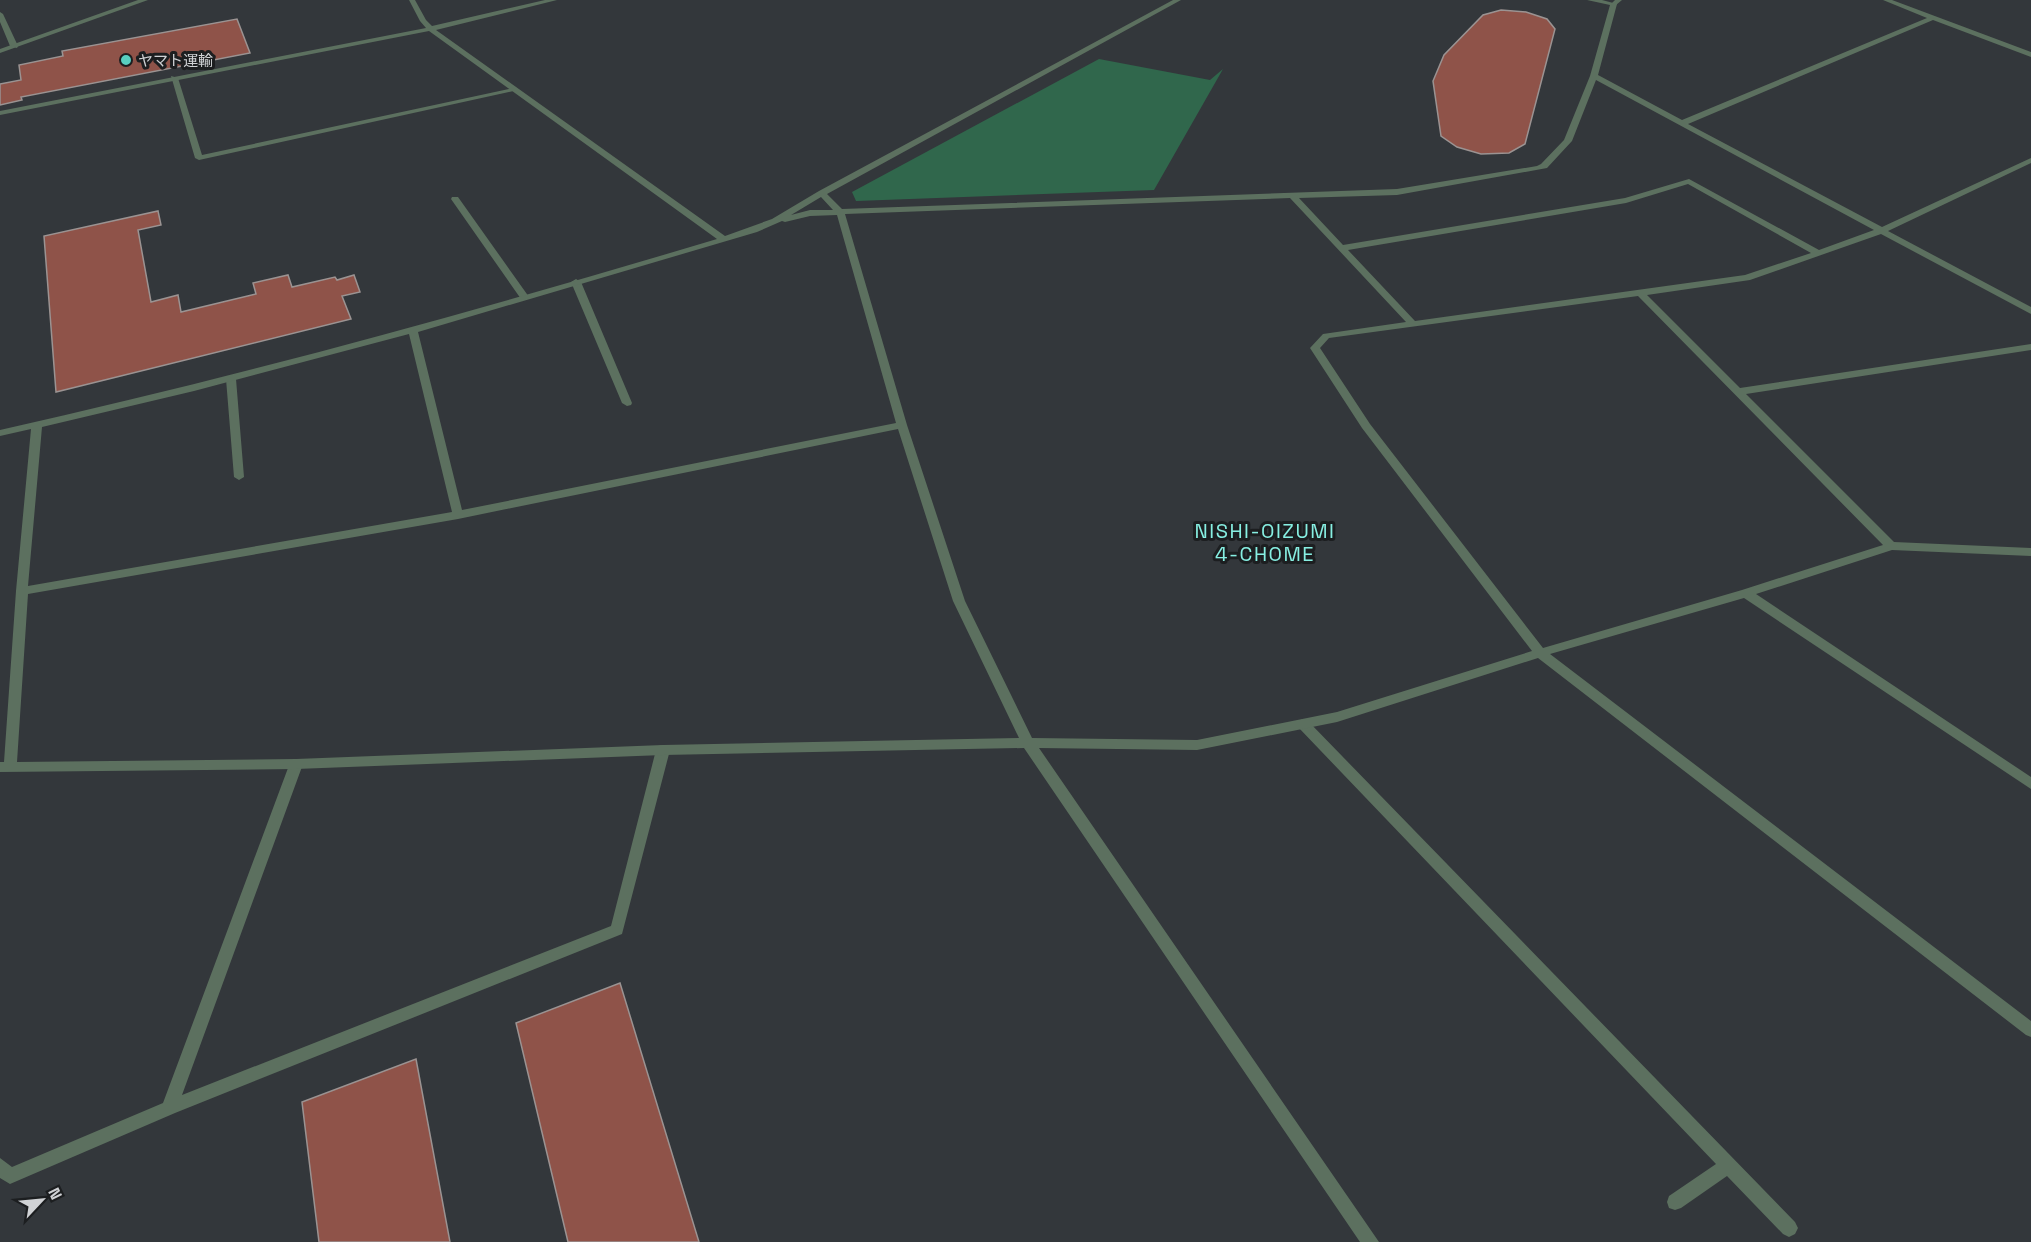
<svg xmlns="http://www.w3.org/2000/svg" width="2031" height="1242" viewBox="0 0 2031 1242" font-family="'Space Grotesk','Noto Sans JP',sans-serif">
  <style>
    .green { fill: #30674c }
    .building { fill: #8f5349; stroke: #9b9392; stroke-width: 1.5 }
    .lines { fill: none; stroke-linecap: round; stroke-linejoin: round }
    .service { fill: #5c705f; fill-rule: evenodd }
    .minor { fill: #5c705f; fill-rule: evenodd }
    .tertiary { fill: #5c705f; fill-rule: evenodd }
    .poi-dot { fill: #58cec0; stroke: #1c1e20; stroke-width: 2 }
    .labels { text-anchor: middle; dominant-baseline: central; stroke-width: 6; stroke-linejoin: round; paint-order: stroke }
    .far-poi-label { font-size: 15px; fill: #d0d2d5; stroke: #1c1e20; text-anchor: start }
    .neighbourhood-label { font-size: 20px; letter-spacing: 1.5px; fill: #87efe2; stroke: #1c1e20 }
  </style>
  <rect width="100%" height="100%" fill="#33373b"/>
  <path class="green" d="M1099 59 1210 80 1223 69 1154 190 856 201 852 192Z"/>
  <path class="building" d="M1501 10 1526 12 1547 19 1555 29 1525 144 1509 153 1481 154 1457 147 1441 136 1433 81 1444 55 1483 15Z
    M237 19 250 53 21 97 22 100 0 105V84L21 80 19 65 63 56 62 51Z
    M158 211 161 225 138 230 151 302 178 295 181 312 256 294 253 283 288 275 292 287 335 277 337 280 354 275 360 292 342 296 351 319 56 392 44 236Z
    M620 983 699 1242H568L516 1023Z
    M416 1059 450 1242H319L302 1102Z"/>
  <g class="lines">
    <path class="service" d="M171 76 178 78 202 155 514 88 518 90 199 160 195 158Z
      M452 197H458L529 297 527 299H521L451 199Z
      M576 279 581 282 632 403 631 405 627 406 622 403 571 282Z
      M231 376 236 379 244 477 239 480 234 477 226 379Z
      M1303 719 1308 721 1795 1222 1798 1228 1795 1234 1789 1237 1783 1234 1727 1176 1681 1208 1675 1210 1669 1208 1667 1202 1669 1196 1716 1164 1298 727 1297 724 1298 721Z
      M663 745 668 746 670 750 622 934 175 1113 10 1184 0 1178V1158L12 1167 163 1103 291 760 296 759 301 760 303 764 182 1095 611 926 656 750 658 746Z"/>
    <path class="minor" d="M409 0H415L426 20 432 26 545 0H557L436 30 725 236 772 219 819 191 1173 0H1181L827 194 842 209 1397 189 1537 166 1541 164 1564 140 1590 76 1610 5 1587 0H1602L1617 4 1598 75 1682 120 1927 18 1883 0H1892L2031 52V57L1933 20 1688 124 1882 227 2031 158V163L1888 231 2031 307V314L1881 234 1750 280 1647 295 1740 388 2031 344V350L1746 394 1894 542 2031 548V556L1892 550 1756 594 2031 777V789L1744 598 1550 654 2031 1021V1037L2026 1035 1538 658 1337 722 1197 750 1039 748 1379 1242H1360L1024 748 663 755 296 769 0 772V762H4L16 591 31 429 0 436V430C242 376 480 310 717 239L429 31 0 115V111L426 28 420 21ZM1596 80 1874 230 1819 250 1689 179 1625 198 1343 245 1299 198 1397 195 1547 168 1572 141ZM1688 184 1811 253 1745 275 1415 321 1348 250 1626 203ZM821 197 833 210H810L791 215ZM1290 198 1406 322 1323 334 1310 348 1362 428 1532 651 1337 712 1197 740 1032 738 965 601 907 425 845 214ZM837 215 896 423 462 510 418 332 757 232 782 221 785 222 810 216ZM1638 296 1883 545 1742 590 1543 648 1370 424 1320 348 1329 338ZM409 334 452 512 28 586 42 427 194 391ZM898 429 953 601 1019 738 663 745 296 759 17 762 28 594 458 519Z
      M0 12 3 14 18 46 17 48 10 46 0 22Z"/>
    <path class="tertiary" d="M138 0H148L0 53V49Z
      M1615 0H1622L1616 5H1612L1611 4Z"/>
  </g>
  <circle class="poi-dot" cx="126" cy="60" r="6"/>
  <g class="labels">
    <g class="far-poi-label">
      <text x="138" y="60">ヤマト運輸</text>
    </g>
    <g class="neighbourhood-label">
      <text x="1265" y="531">NISHI-OIZUMI<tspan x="1265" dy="23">4-CHOME</tspan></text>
    </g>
  </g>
  <g transform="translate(42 1200) rotate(64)" stroke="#1c1e20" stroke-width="4.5" paint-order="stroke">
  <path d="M0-4.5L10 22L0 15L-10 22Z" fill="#d0d2d5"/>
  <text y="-9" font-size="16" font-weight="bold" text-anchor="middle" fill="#d0d2d5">N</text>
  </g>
</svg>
